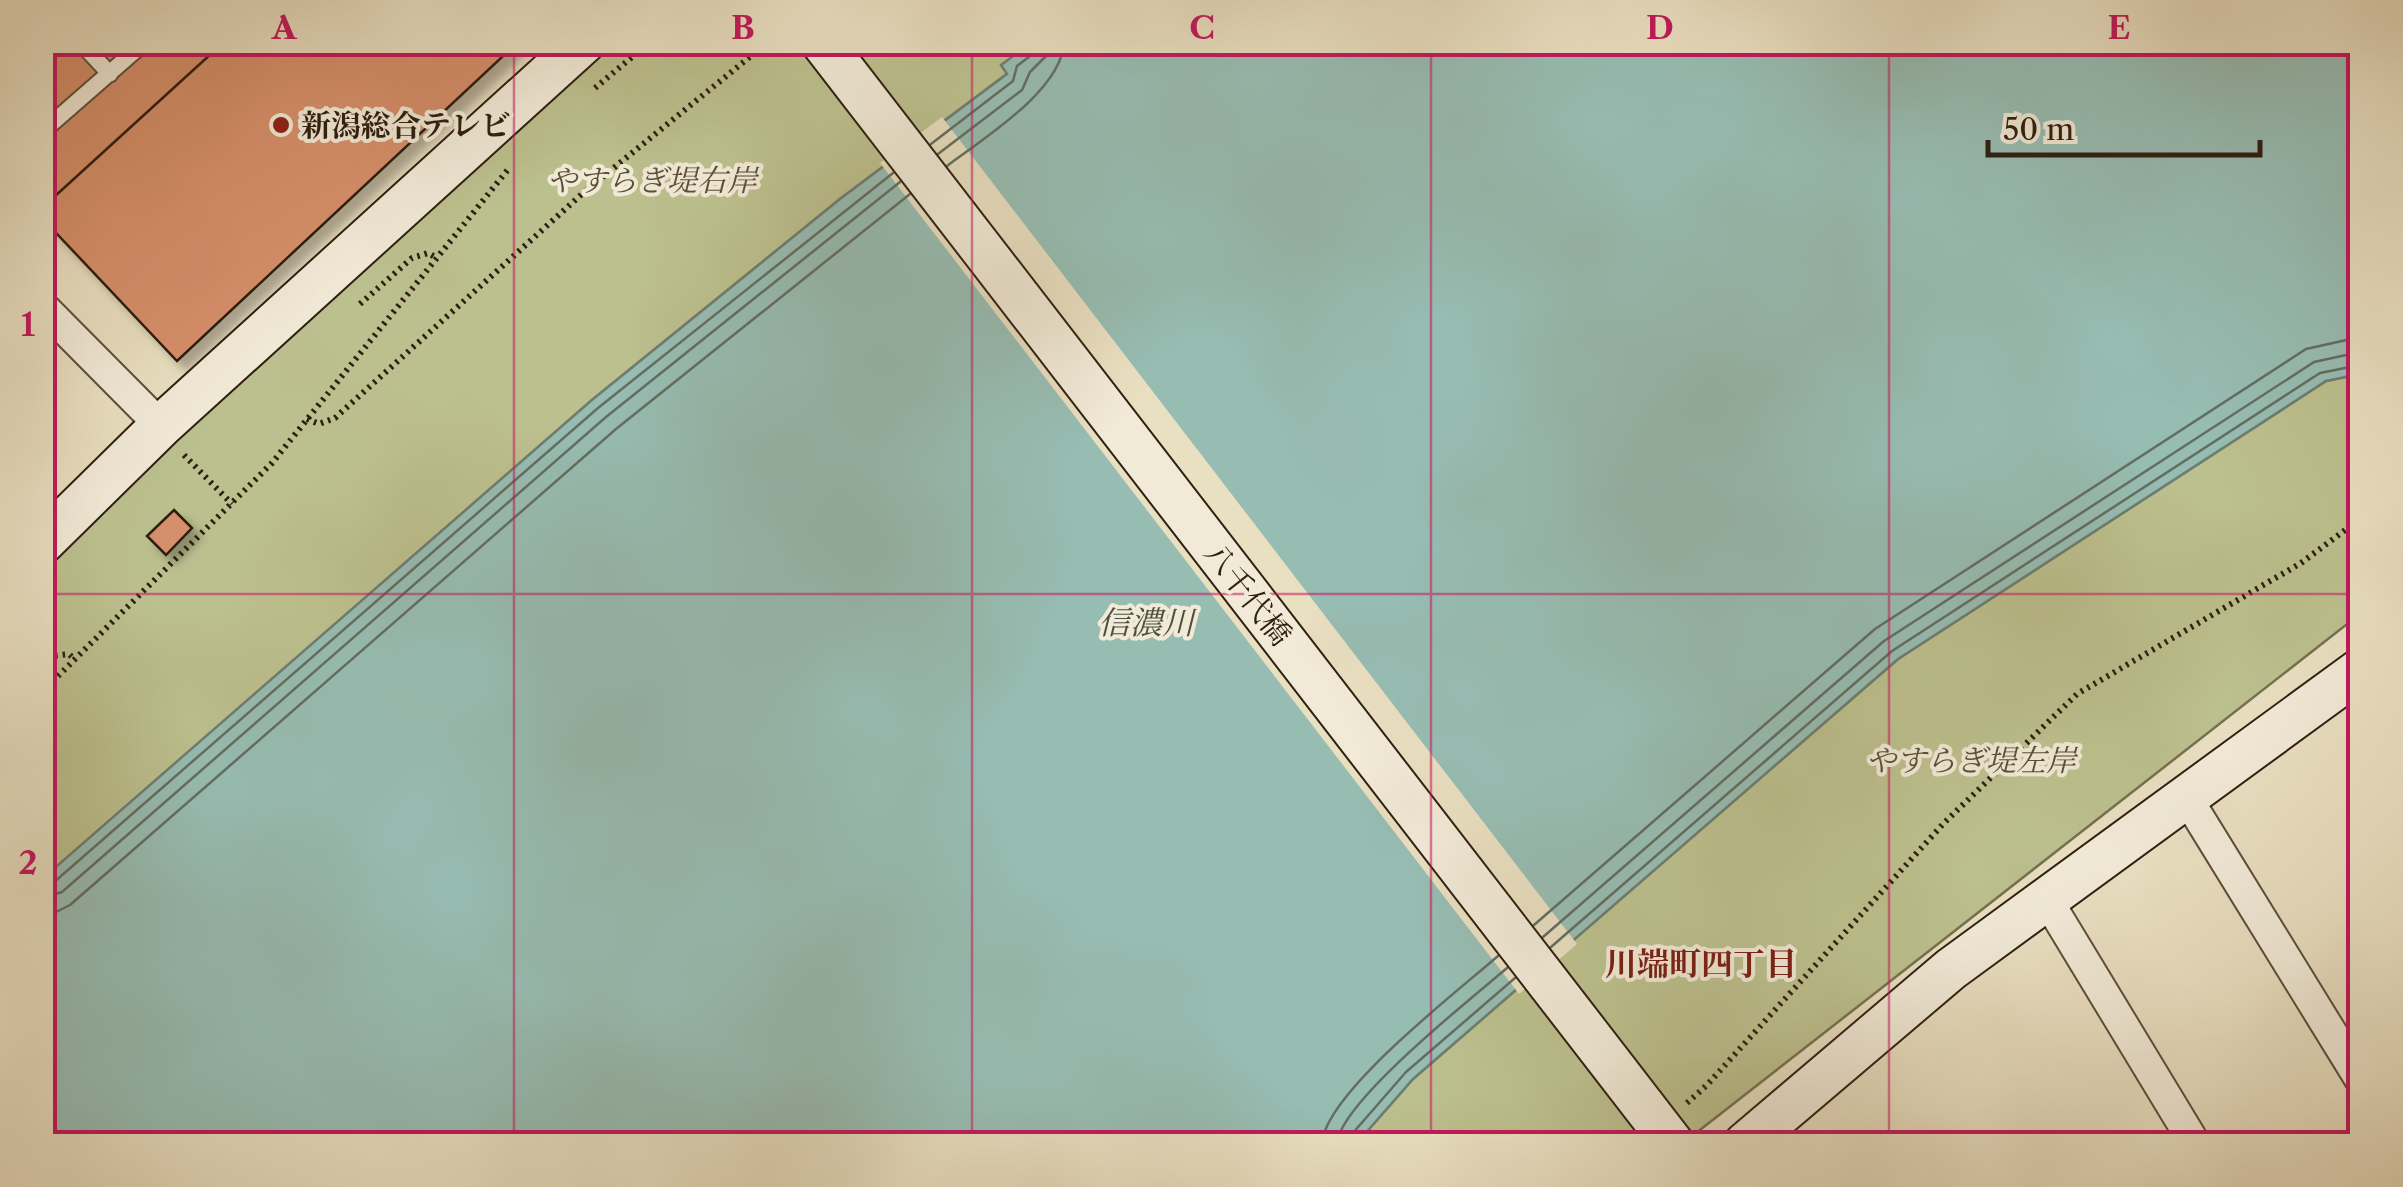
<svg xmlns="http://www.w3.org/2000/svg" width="2403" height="1187" viewBox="0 0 2403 1187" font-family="'Libre Caslon Text','Noto Serif JP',serif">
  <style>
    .green { fill: #bcc08e; stroke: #75704f; stroke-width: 2.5 }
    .water { fill: #97bdb3; stroke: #6d7e72; stroke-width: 2.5 }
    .pier { fill: #e9dfc1 }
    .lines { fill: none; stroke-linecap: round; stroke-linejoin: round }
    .shore { stroke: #626e62; stroke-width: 2.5 }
    .building { fill: #d58f6a; stroke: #2e1f10; stroke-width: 2.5; filter: url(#shadow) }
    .lane-casing { stroke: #5d4f3c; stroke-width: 19 }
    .street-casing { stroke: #5d4f3c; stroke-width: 34 }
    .secondary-casing { stroke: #2e1f10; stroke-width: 46 }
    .path { stroke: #2e1f10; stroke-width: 6; stroke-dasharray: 2.5 5; stroke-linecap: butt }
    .lane { stroke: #f1ead7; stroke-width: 15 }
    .street { stroke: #f1ead7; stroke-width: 30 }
    .secondary { stroke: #f1ead7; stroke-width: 42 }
    .secondary-bridge-casing { stroke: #2e1f10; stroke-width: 46; stroke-linecap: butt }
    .secondary-bridge { stroke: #f1ead7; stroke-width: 42 }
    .grid { fill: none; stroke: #c2185b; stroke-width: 2.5; stroke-opacity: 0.55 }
    .poi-dot { fill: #8f2418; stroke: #f1ead7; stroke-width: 4 }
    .labels { text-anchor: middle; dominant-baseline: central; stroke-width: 8; stroke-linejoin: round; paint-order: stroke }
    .poi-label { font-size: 30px; font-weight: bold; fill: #2e1f10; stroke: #f1ead7; text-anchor: start }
    .park-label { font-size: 30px; font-style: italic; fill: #594f36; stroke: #f1ead7 }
    .street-label { font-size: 30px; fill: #2e1f10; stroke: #f1ead7 }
    .water-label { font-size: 32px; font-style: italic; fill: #4e4e41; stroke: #f1ead7 }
    .neighbourhood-label { font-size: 32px; font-weight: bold; fill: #7a1f14; stroke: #f1ead7 }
    .neatline { fill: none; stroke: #c2185b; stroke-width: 4 }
    .grid-label { font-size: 32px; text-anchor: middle; font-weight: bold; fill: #c2185b }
  </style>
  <defs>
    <filter id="shadow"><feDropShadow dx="9" dy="9" stdDeviation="5" flood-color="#0004"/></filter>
  </defs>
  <rect width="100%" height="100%" fill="#e9dfc1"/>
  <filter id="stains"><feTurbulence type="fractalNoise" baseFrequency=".002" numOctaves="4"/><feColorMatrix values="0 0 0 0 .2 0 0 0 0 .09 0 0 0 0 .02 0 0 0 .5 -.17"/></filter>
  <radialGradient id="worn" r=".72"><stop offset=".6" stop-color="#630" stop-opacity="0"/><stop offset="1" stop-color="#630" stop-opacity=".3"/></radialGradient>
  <path class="green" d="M608 43H1031L1002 65 1008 73 840 199 592 400 43 879V562L547 93Z
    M2360 374V614L1682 1144H1356L1413 1079 1898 659 2326 381Z"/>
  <path class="water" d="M1031 43H2360V374L2326 381 1898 659 1413 1079 1356 1144H43L42 879 592 400 840 199 1007 74 1001 65Z"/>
  <path class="pier" d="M942 117 1577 944 1519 994 880 163Z"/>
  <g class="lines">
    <path class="shore" d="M931 144 1013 81 1017 66 1034 53 1036 42
      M938 154 1022 90 1030 72 1046 56 1049 42
      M947 166C984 138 1062 90 1064 42
      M42 886 53 883 598 408 893 173
      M42 898 62 892 606 417 900 182
      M42 913 56 912 70 905 616 429 910 194
      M1534 925 1875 629 2306 349 2360 337
      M1543 937 1884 641 2314 362 2360 352
      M1551 947 1892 651 2320 373 2360 365
      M1322 1144C1324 1094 1458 991 1498 956
      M1337 1144C1339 1103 1472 998 1507 968
      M1349 1144 1352 1134 1406 1072 1515 978"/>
  </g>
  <path class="building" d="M42 42H224L42 208Z
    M224 42H518L177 361 42 218V208Z
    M174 510 192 528 166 555 147 536Z"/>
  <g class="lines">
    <g class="lane-casing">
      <path id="lane" d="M80 42 110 74
        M42 132 145 42"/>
    </g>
    <g class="street-casing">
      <path id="street" d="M42 306 161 426
        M2185 795 2360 1079
        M2046 898 2195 1144"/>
    </g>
    <g class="secondary-casing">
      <path id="secondary" d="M42 543 161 426 584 42
        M1745 1144 1951 969 2360 670"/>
    </g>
    <path class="path" d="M595 88 650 42
      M360 304 412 258 428 253 435 257
      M307 419 319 424 335 418 583 193 768 42
      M184 455 232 504
      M42 662 51 656 69 654 75 660
      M42 692 272 463 510 167
      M1687 1103 1707 1085 1943 824 2077 694 2301 563 2360 519"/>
    <use href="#lane" class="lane"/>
    <use href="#street" class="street"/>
    <use href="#secondary" class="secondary"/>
    <g class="secondary-bridge-casing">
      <path id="secondary-bridge" d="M822 42 1673 1144"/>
    </g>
    <use href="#secondary-bridge" class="secondary-bridge"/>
  </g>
  <path class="grid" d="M514 42V1144M972 42V1144M1431 42V1144M1889 42V1144M42 594H2360"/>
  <circle class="poi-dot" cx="281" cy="125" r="10"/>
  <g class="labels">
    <g class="poi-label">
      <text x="301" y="125">新潟総合テレビ</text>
    </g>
    <g class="park-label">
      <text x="652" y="180">やすらぎ堤右岸</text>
      <text x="1971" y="760">やすらぎ堤左岸</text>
    </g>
    <g class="street-label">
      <text transform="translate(1248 594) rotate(52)">八千代橋</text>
    </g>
    <g class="water-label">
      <text x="1146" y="622">信濃川</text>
    </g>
    <g class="neighbourhood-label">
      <text x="1701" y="963">川端町四丁目</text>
    </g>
  </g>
  <rect width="2403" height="1187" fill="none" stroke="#e9dfc1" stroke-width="110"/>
  <path d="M1988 140v15h272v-15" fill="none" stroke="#2e1f10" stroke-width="5"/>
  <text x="2003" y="140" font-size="30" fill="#2e1f10" stroke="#f1ead7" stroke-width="8" paint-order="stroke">50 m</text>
  <rect x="55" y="55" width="2293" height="1077" class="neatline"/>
  <g class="grid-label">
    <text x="284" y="39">A</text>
    <text x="743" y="39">B</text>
    <text x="1202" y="39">C</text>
    <text x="1660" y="39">D</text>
    <text x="2119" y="39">E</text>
    <text x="28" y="336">1</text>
    <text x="28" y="874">2</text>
  </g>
  <rect width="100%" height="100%" filter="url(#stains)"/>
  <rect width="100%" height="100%" fill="url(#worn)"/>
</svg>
